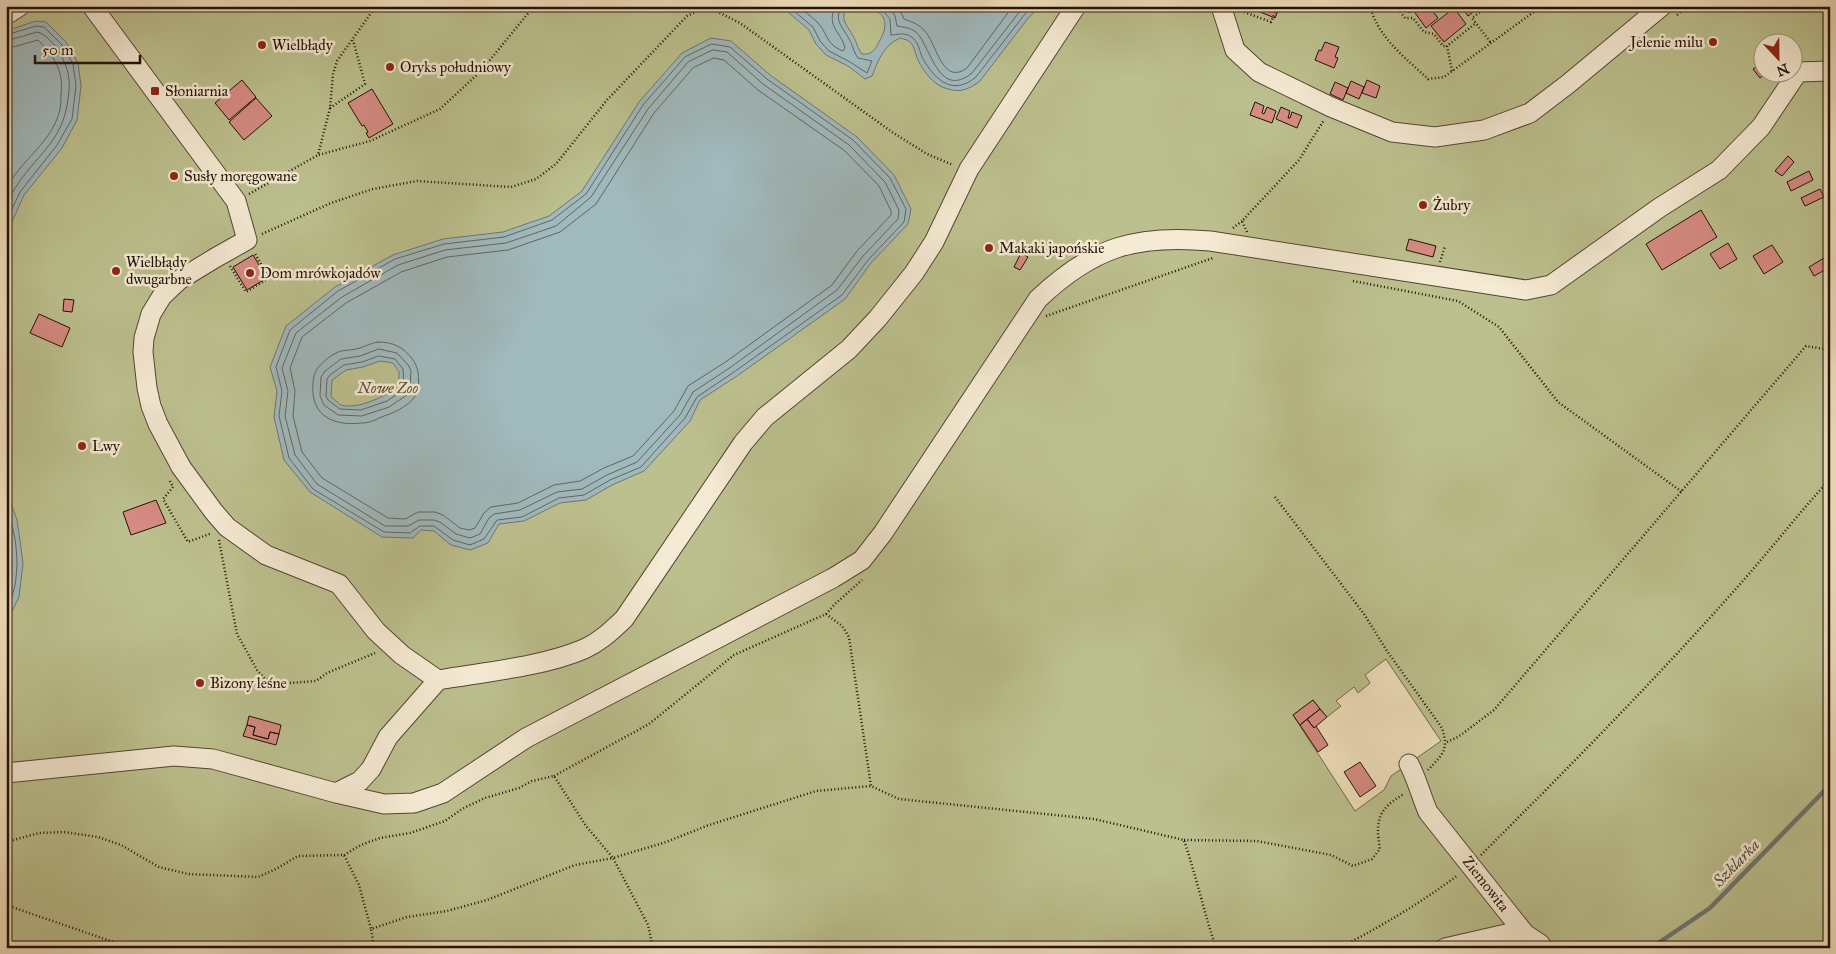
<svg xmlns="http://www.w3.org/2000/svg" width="1836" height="954" viewBox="0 0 1836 954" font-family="'IM FELL Great Primer',serif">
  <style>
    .green { fill: #bcc08e; stroke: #6f694a; fill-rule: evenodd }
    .water { fill: #a0b9bd; stroke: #6e7673; fill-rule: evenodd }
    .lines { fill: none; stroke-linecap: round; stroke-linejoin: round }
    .shore { stroke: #616661; stroke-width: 1 }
    .stream { stroke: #6e7673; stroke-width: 4.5 }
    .building { fill: #d68b83; stroke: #221205 }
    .minor-casing { stroke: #554533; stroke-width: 21 }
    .path { stroke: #221205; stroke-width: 2.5; stroke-dasharray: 1 2.5; stroke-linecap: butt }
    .minor { stroke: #f5ead3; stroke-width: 19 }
    .poi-dot { fill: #8f2418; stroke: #f5ead3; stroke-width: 2 }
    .labels { text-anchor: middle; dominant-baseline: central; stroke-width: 5; stroke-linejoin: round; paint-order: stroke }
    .poi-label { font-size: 15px; fill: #221205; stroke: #f5ead3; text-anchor: start }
    .park-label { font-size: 15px; font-style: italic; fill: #584f35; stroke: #f5ead3 }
    .street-label { font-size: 15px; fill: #221205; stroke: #f5ead3 }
    .water-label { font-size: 16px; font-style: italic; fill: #4e4c45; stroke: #f5ead3 }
  </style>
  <rect width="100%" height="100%" fill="#efdebc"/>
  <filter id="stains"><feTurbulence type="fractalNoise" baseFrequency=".004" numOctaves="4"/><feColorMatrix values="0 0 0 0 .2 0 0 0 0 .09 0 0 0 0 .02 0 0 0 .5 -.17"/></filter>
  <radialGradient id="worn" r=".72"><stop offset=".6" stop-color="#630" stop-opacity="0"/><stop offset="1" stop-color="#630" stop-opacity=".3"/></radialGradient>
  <path class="green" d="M6 6H1830V948H1550L1493 932 1420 948H6ZM1764 42H1794V72H1764ZM1386 659 1441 741 1391 776 1384 790 1355 811 1293 715 1313 700 1327 717 1341 706 1336 701 1354 687 1358 693 1370 683 1365 675Z
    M1520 941 1528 948H1473Z"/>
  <path class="water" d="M781 6H858L845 11C841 22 848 26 853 36 857 42 857 48 862 54 872 55 875 50 879 42 890 23 886 12 865 6H1041L1029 17 980 81C969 89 961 93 948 89 934 86 924 72 918 60 915 54 915 44 907 40 905 39 902 39 900 38 883 46 879 59 872 76L865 79 848 66 826 55 816 44 809 30Z
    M36 21 46 22 66 42 78 63 81 86 77 120 62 148 24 195 6 235V31Z
    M711 38 731 41 770 75 857 137 894 175 911 209 908 224 871 263 845 299 737 376 700 400 690 421 644 471 612 485 586 500 560 503 524 521 499 524 488 543 470 550 451 545 434 531 421 530 413 538 382 537 310 492 284 460 274 417 277 391 270 367 286 326 335 287 393 255 443 239 503 232 549 216 582 191 639 102 682 53ZM380 361 393 363 399 372V387C385 396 358 410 341 405 338 403 334 399 331 397L332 380 346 370 363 367Z
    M6 489 17 520 23 563 19 597 6 624Z"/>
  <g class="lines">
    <path class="shore" d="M788 6 813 27 820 41 829 51 850 62 867 73 872 61 858 58C853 51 853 45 849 39 843 27 832 19 843 6
      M798 6C804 11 811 16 817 22 828 33 825 44 843 51L845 48C841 31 826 28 835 6
      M879 6 890 19 891 35C897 35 903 32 910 36 919 41 919 51 923 59 936 81 953 96 976 77L1025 14 1033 6
      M889 6 895 16 897 26C903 27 911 28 916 32 931 46 938 100 972 73L1024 6
      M898 6 904 19C915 23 923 26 929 37 937 49 944 85 967 68L1013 6
      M6 35 36 26 44 27 62 45 73 64 76 86 72 119 57 145 20 192 6 222
      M6 41 37 32C45 33 55 45 59 52 69 69 71 80 68 99 63 143 34 156 14 190 11 195 9 201 6 207
      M712 44 730 47 767 79 853 140 890 178 906 209 904 222 868 260 842 295 734 372 697 397 685 418 641 467 610 480 584 495 559 498 522 517 497 520 484 539 470 545 453 540 434 526H420L410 533 384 532 313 489 289 458 279 416 282 391 276 367 290 330 338 291 395 259 444 244 504 237 552 220 586 194 643 105 685 57Z
      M6 49 38 40C54 56 64 71 61 94 61 100 61 107 59 113 51 143 19 162 6 189
      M713 50 727 52 763 84 849 145 885 182 899 210 898 219 863 256 837 290 731 367 693 392 680 415 637 462 607 475 582 489 557 492 520 510 494 514 489 518 480 534 470 538 456 534 440 522 434 520H419L408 526H385L317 484 295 455 285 416 288 391 282 368 296 333 342 297 398 265 445 250 506 243 556 226 591 197 648 109 688 62Z
      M714 58 724 60 758 90 845 151 879 186 891 211V215L857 251 832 285 727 361 688 386 674 411 633 456 604 468 580 481 554 485 518 503 491 507 484 513 475 528 469 530 460 528 443 515 435 512H418L405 519 388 518 322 478 302 452 293 416 295 391 290 368 302 337 346 303 401 272 447 257 508 250 560 232 596 204 654 113 693 68Z
      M378 342C393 342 404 347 413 360 420 369 421 389 413 399 406 407 394 413 384 416 377 419 370 423 362 423 329 427 307 412 314 376 316 366 331 354 341 351 347 350 354 350 360 348 366 346 371 343 378 342Z
      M379 349 397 353 409 366 411 371 410 387 407 395 389 407 362 416 338 415 324 405 320 396 321 377 325 371 341 359 360 356Z
      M379 356 395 359 403 369 404 386 402 391 387 401 361 410 340 409 328 400 326 396 327 379 330 375 344 365 362 362Z
      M6 504C18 539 23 578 6 612
      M6 523 12 563 6 598"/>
    <path class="stream" d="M1651 948 1710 908 1830 785"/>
  </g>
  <path class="building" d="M1245 6H1280L1275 18Z
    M1403 6H1418L1409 13Z
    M1418 6H1429L1438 18 1426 28 1413 10Z
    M1461 6H1481L1468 16Z
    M1454 8 1466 24 1444 42 1431 26Z
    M1325 42 1339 47 1335 57 1338 58 1334 68 1315 60 1319 50 1321 51Z
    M1764 62V72H1768L1760 78 1753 69Z
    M242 80 256 97 229 120 215 103Z
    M1367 80 1380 86 1376 98 1362 93Z
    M1351 81 1364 87 1359 99 1346 93Z
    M1335 82 1348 88 1343 100 1330 94Z
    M372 89 393 124 369 138 366 133 368 132 364 125 362 126 348 103Z
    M256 98 272 116 244 140 229 122Z
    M1255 102 1264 106 1262 113 1264 114 1267 107 1276 111 1272 123 1250 115Z
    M1281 107 1290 111 1288 118H1290L1292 112 1302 116 1297 128 1276 119Z
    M1788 156 1794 162 1782 176 1775 171Z
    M1809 171 1813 180 1791 191 1787 182Z
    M1820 189 1824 197 1805 206 1801 198Z
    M1701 210 1717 237 1662 270 1646 244Z
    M1409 239 1436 246 1433 257 1406 250Z
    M1728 243 1737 259 1720 269 1710 254Z
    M1772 245 1783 262 1764 274 1753 256Z
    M1021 253 1028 257 1020 270 1014 267Z
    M253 255 267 278 247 290 233 267Z
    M1829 255 1830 267 1814 276 1809 267Z
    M64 299 74 300 72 312 63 311Z
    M39 314 70 328 62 347 30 333Z
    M156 500 166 523 131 535 123 512Z
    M1313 700 1320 709 1300 725 1293 715Z
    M1320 709 1327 717 1314 728 1307 719Z
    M249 716 281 725 279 734 270 732 268 739 253 735 255 727 247 725Z
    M1307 719 1314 728 1316 726 1328 745 1318 752 1300 725Z
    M247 725 255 727 253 735 268 739 270 732 279 734 276 745 243 736Z
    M1360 762 1376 786 1360 797 1344 772Z"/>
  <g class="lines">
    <g class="minor-casing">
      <path id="minor" d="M92 6 236 201 247 240 215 258 179 280 162 296 151 314 144 338 143 352 147 388 151 406 158 424 181 467 214 512 227 527 266 555 339 584 376 631 402 655 438 680C484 672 542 667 584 649 600 642 611 631 624 619L743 443 765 417 849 349 878 318 914 273 934 242 969 169 1076 6
        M1221 6 1235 50 1259 72 1331 107 1392 132 1435 137 1484 130 1530 113 1568 84 1662 6
        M6 15 20 6
        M438 680 388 737 371 769 360 781 336 793 384 804 414 803 443 793 526 738 833 578 862 560 883 533 1038 299C1093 247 1136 234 1210 241L1526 290 1551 285 1659 208 1719 170 1761 127 1798 72 1830 71
        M1409 764C1417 779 1421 796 1428 812L1525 934 1540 944 1543 948
        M6 773 174 756 213 759 336 793
        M1445 948 1506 934H1525"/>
    </g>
    <path class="path" d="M376 6 337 61 333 74 330 108 318 155 370 141 440 109 481 71 534 6
      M1370 6C1378 38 1406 58 1428 79L1444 77 1542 6
      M1396 6 1405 18H1413L1424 32 1434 34 1443 46H1447
      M1488 6 1472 18 1491 43
      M1244 12 1271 22 1278 6
      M1677 15 1687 6
      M1452 71 1447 46 1476 23
      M330 108 365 84 353 40
      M249 194 318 155
      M1233 228 1242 221
      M1247 232 1242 221 1299 160 1324 120
      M262 234 331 203 373 189 417 181 511 187 536 179 556 164 607 100 687 16 702 9 716 11 740 23 892 132 927 154 953 165
      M1440 262 1445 246
      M230 266 246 292 269 278 254 252
      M1353 281 1458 301 1499 327 1558 402 1682 492
      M1046 316 1213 258
      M170 481 173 487
      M173 487 163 499 188 542 212 533
      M1275 497 1364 614 1387 651 1442 728C1449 750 1443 754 1428 770
      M219 540 237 634 257 670 265 679 275 684 316 681 327 673 375 653
      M826 614 835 604 862 580
      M1447 742 1458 737 1494 710 1806 346 1830 350
      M554 776 649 724 734 655 826 614 842 626 849 637 871 786
      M1184 840 1257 841 1331 855 1353 866 1372 859 1380 849C1375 820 1378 809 1404 794
      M6 842 39 833 64 832 98 837 121 845 159 867 188 874 258 877 274 870 298 856 344 855 359 885 371 929
      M344 855 361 845 380 838 410 833 445 821 462 809 485 798 519 788 532 781 554 776 586 826 613 858 666 842 709 825 816 791 871 786 899 799 1094 819 1184 840C1196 876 1204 912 1216 948
      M1481 855C1569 767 1658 677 1741 583 1771 549 1799 513 1830 479
      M6 905 131 948
      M374 948 371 929 407 917 447 911 487 900 575 865 613 858 648 925 653 948
      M1339 948C1382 926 1419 904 1458 875"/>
    <use href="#minor" class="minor"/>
  </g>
  <g class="poi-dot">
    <circle cx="1713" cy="42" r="5"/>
    <circle cx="262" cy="45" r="5"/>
    <circle cx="390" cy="67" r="5"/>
    <rect x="150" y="86" width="10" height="10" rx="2.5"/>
    <circle cx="174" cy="176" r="5"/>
    <circle cx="1423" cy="205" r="5"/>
    <circle cx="989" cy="248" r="5"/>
    <circle cx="116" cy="271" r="5"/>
    <circle cx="250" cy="273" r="5"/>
    <circle cx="82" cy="446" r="5"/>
    <circle cx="200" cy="683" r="5"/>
  </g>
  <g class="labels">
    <g class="poi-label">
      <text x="1703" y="42" text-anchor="end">Jelenie milu</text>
      <text x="272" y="45">Wielbłądy</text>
      <text x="400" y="67">Oryks południowy</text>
      <text x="165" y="91">Słoniarnia</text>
      <text x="184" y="176">Susły moręgowane</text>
      <text x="1433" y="205">Żubry</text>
      <text x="999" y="248">Makaki japońskie</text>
      <text x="126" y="262">Wielbłądy<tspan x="126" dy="17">dwugarbne</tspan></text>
      <text x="260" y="273">Dom mrówkojadów</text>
      <text x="92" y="446">Lwy</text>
      <text x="210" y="683">Bizony leśne</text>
    </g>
    <g class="park-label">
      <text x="388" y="388">Nowe Zoo</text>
    </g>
    <g class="street-label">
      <text transform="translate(1486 884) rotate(52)">Ziemowita</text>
    </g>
    <g class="water-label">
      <text transform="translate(1736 863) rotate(-46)">Szklarka</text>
    </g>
  </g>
  <rect width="1836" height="954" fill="none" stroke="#efdebc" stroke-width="25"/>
  <rect x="8" y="8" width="1821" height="939" fill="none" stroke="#221205" stroke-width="2.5"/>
  <rect x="12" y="12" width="1811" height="929" fill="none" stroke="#221205"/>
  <g transform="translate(1778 58) rotate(158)"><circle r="24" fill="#f5ead3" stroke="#a19481"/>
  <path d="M0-4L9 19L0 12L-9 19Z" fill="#8f2418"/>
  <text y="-8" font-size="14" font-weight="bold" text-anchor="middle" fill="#221205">N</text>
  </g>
  <path d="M35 55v8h105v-8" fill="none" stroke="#221205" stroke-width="2.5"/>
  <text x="42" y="55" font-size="15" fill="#221205" stroke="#f5ead3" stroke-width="4" paint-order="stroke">50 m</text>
  <rect width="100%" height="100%" filter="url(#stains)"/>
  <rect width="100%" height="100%" fill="url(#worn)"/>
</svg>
